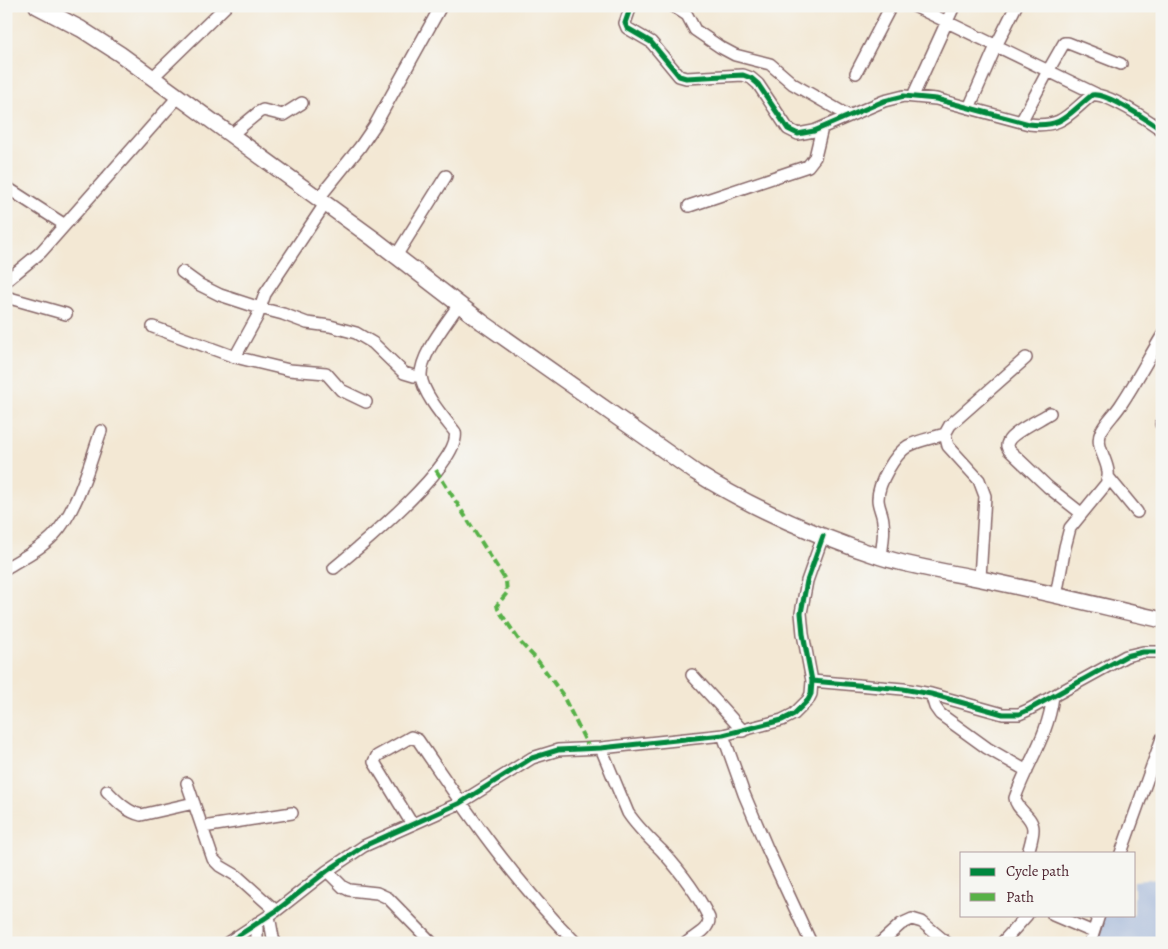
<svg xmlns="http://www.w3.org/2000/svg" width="1168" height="949" viewBox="0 0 1168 949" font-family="Alegreya,serif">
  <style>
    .industrial { fill: #b6c5de }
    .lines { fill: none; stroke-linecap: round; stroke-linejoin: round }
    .minor-casing { stroke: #856566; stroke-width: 14 }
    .major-casing { stroke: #856566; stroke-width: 18 }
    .minor { stroke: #fff; stroke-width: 11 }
    .major { stroke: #fff; stroke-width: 15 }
    .quiet { stroke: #57b146; stroke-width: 4; stroke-dasharray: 8 4; stroke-linecap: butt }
    .cycleway-casing { stroke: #f6f6f2; stroke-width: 8 }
    .cycleway { stroke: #00873e; stroke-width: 5 }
  </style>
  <rect width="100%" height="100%" fill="#f6f6f2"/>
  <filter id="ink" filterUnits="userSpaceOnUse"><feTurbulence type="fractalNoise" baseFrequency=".02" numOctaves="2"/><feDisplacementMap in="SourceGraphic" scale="10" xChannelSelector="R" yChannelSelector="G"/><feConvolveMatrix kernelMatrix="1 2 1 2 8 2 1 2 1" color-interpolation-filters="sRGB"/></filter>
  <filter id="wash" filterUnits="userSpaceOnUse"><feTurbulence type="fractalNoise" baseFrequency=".0096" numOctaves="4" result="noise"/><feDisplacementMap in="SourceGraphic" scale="20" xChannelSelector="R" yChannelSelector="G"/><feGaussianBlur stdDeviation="1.12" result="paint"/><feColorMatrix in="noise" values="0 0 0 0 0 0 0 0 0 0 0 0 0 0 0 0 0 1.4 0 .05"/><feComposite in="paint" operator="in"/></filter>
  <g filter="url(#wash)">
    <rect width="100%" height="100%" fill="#f3e8d4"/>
    <path class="industrial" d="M1162 879V943H1095L1103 915H1134V881Z"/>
  </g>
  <g filter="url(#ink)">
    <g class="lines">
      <g class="minor-casing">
        <path id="minor" d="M631 6 625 23 627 28 651 42 679 76 686 78 743 75 751 78 758 84 788 129 798 134 814 131 884 101 904 96 936 99 1029 124C1063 128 1068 114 1092 95 1106 92 1149 121 1162 130
          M673 6 687 15 695 30 720 47 735 55 770 64 793 84 849 116
          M914 6 1096 94
          M856 73 891 6
          M152 78 226 6
          M913 96 954 6
          M969 108 996 46 1016 6
          M1021 122 1048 71 1064 43H1068L1121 64
          M231 135 259 112 263 110 283 115 302 103
          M6 187 65 225
          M318 199 360 147 375 125 441 6
          M689 206 808 166 815 157 822 128
          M396 256 446 176
          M182 272 200 285 220 295 260 308 283 314 307 323 330 326 356 333 373 343 404 373 414 376 421 375
          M6 281 41 252 178 97
          M6 297 66 314
          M153 327 235 357 289 370 326 373 341 390 366 402
          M235 357 257 317 265 294 325 204
          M1050 413C1041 419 1011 433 1008 442 1006 446 1007 447 1009 450L1048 487 1081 513
          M1161 424H1162
          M1109 478 1137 512
          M881 557C882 546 885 533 883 522 883 514 878 507 878 499 878 483 895 454 908 446 919 440 933 438 945 434
          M6 568C22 558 41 549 54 535 78 509 89 465 101 431
          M334 568C357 549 463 462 455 432 444 418 423 394 421 376 420 354 448 322 459 304
          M980 578 985 496 979 480 948 446 945 434 950 425 1026 358
          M1056 596 1065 547 1070 528 1106 484C1115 466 1093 449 1101 432 1105 423 1114 415 1120 406 1135 384 1148 359 1162 336
          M692 675 743 731
          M812 681 903 689 931 694 1003 714H1019L1028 710 1126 656 1143 652H1162
          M931 694 935 707 940 714 987 748 1027 771
          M723 735 744 794 767 848 811 943
          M601 748 628 813C637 827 650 839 662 851 680 871 698 894 709 918 710 930 694 936 686 943
          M187 783 213 859 220 866 237 876 276 911
          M107 791C117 801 127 812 141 815L194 803
          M412 824 374 762 377 756 411 737 418 740C466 811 515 882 576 943
          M203 827 292 813
          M1028 853C1030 845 1033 837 1033 829 1033 816 1016 810 1015 798 1028 761 1048 737 1053 696
          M1121 853 1162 738
          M327 871 343 887 349 890 377 893 388 898 432 943
          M1053 915 1093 932
          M269 916 274 943
          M257 923V943
          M227 943 276 911 327 871 364 846 460 803 532 758 558 750 601 748 723 735 782 720 794 714 808 700 811 694 812 681 803 634 801 613 807 581 823 536
          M880 943 901 924 912 919 922 922 947 943
          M1002 943 1027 915
          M1090 943 1099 915"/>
      </g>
      <g class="major-casing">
        <path id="major" d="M37 6 81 29 120 54 374 239 482 322 695 472C752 508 816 536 881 557 914 567 947 572 981 579 1041 591 1101 606 1162 620"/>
      </g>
      <use href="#minor" class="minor"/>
      <use href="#major" class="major"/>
      <path class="quiet" d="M436 470 506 581 507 593 497 605 498 609 521 643 538 661 562 694 589 748"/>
      <g class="cycleway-casing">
        <path id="cycleway" d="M631 6 625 23 627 28 651 42 679 76 686 78 743 75 751 78 758 84 788 129 798 134 814 131 884 101 904 96 936 99 1029 124C1063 128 1068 114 1092 95 1106 92 1149 121 1162 130
          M812 681 903 689 931 694 1003 714H1019L1028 710 1126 656 1143 652H1162
          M227 943 276 911 327 871 364 846 460 803 532 758 558 750 601 748 723 735 782 720 794 714 808 700 811 694 812 681 803 634 801 613 807 581 823 536"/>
      </g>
      <use href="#cycleway" class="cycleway"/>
    </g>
  </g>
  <rect width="1168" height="949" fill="none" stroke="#f6f6f2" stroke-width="25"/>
  <rect x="960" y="852" width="175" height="65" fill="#f6f6f2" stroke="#b1a0a2"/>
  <rect x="970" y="868" width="25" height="8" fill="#00873e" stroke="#b1a0a2"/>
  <text x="1006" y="876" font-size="15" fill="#4a1f2b">Cycle path</text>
  <rect x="970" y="893" width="25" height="8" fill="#57b146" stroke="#b1a0a2"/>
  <text x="1006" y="902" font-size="15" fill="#4a1f2b">Path</text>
</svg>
